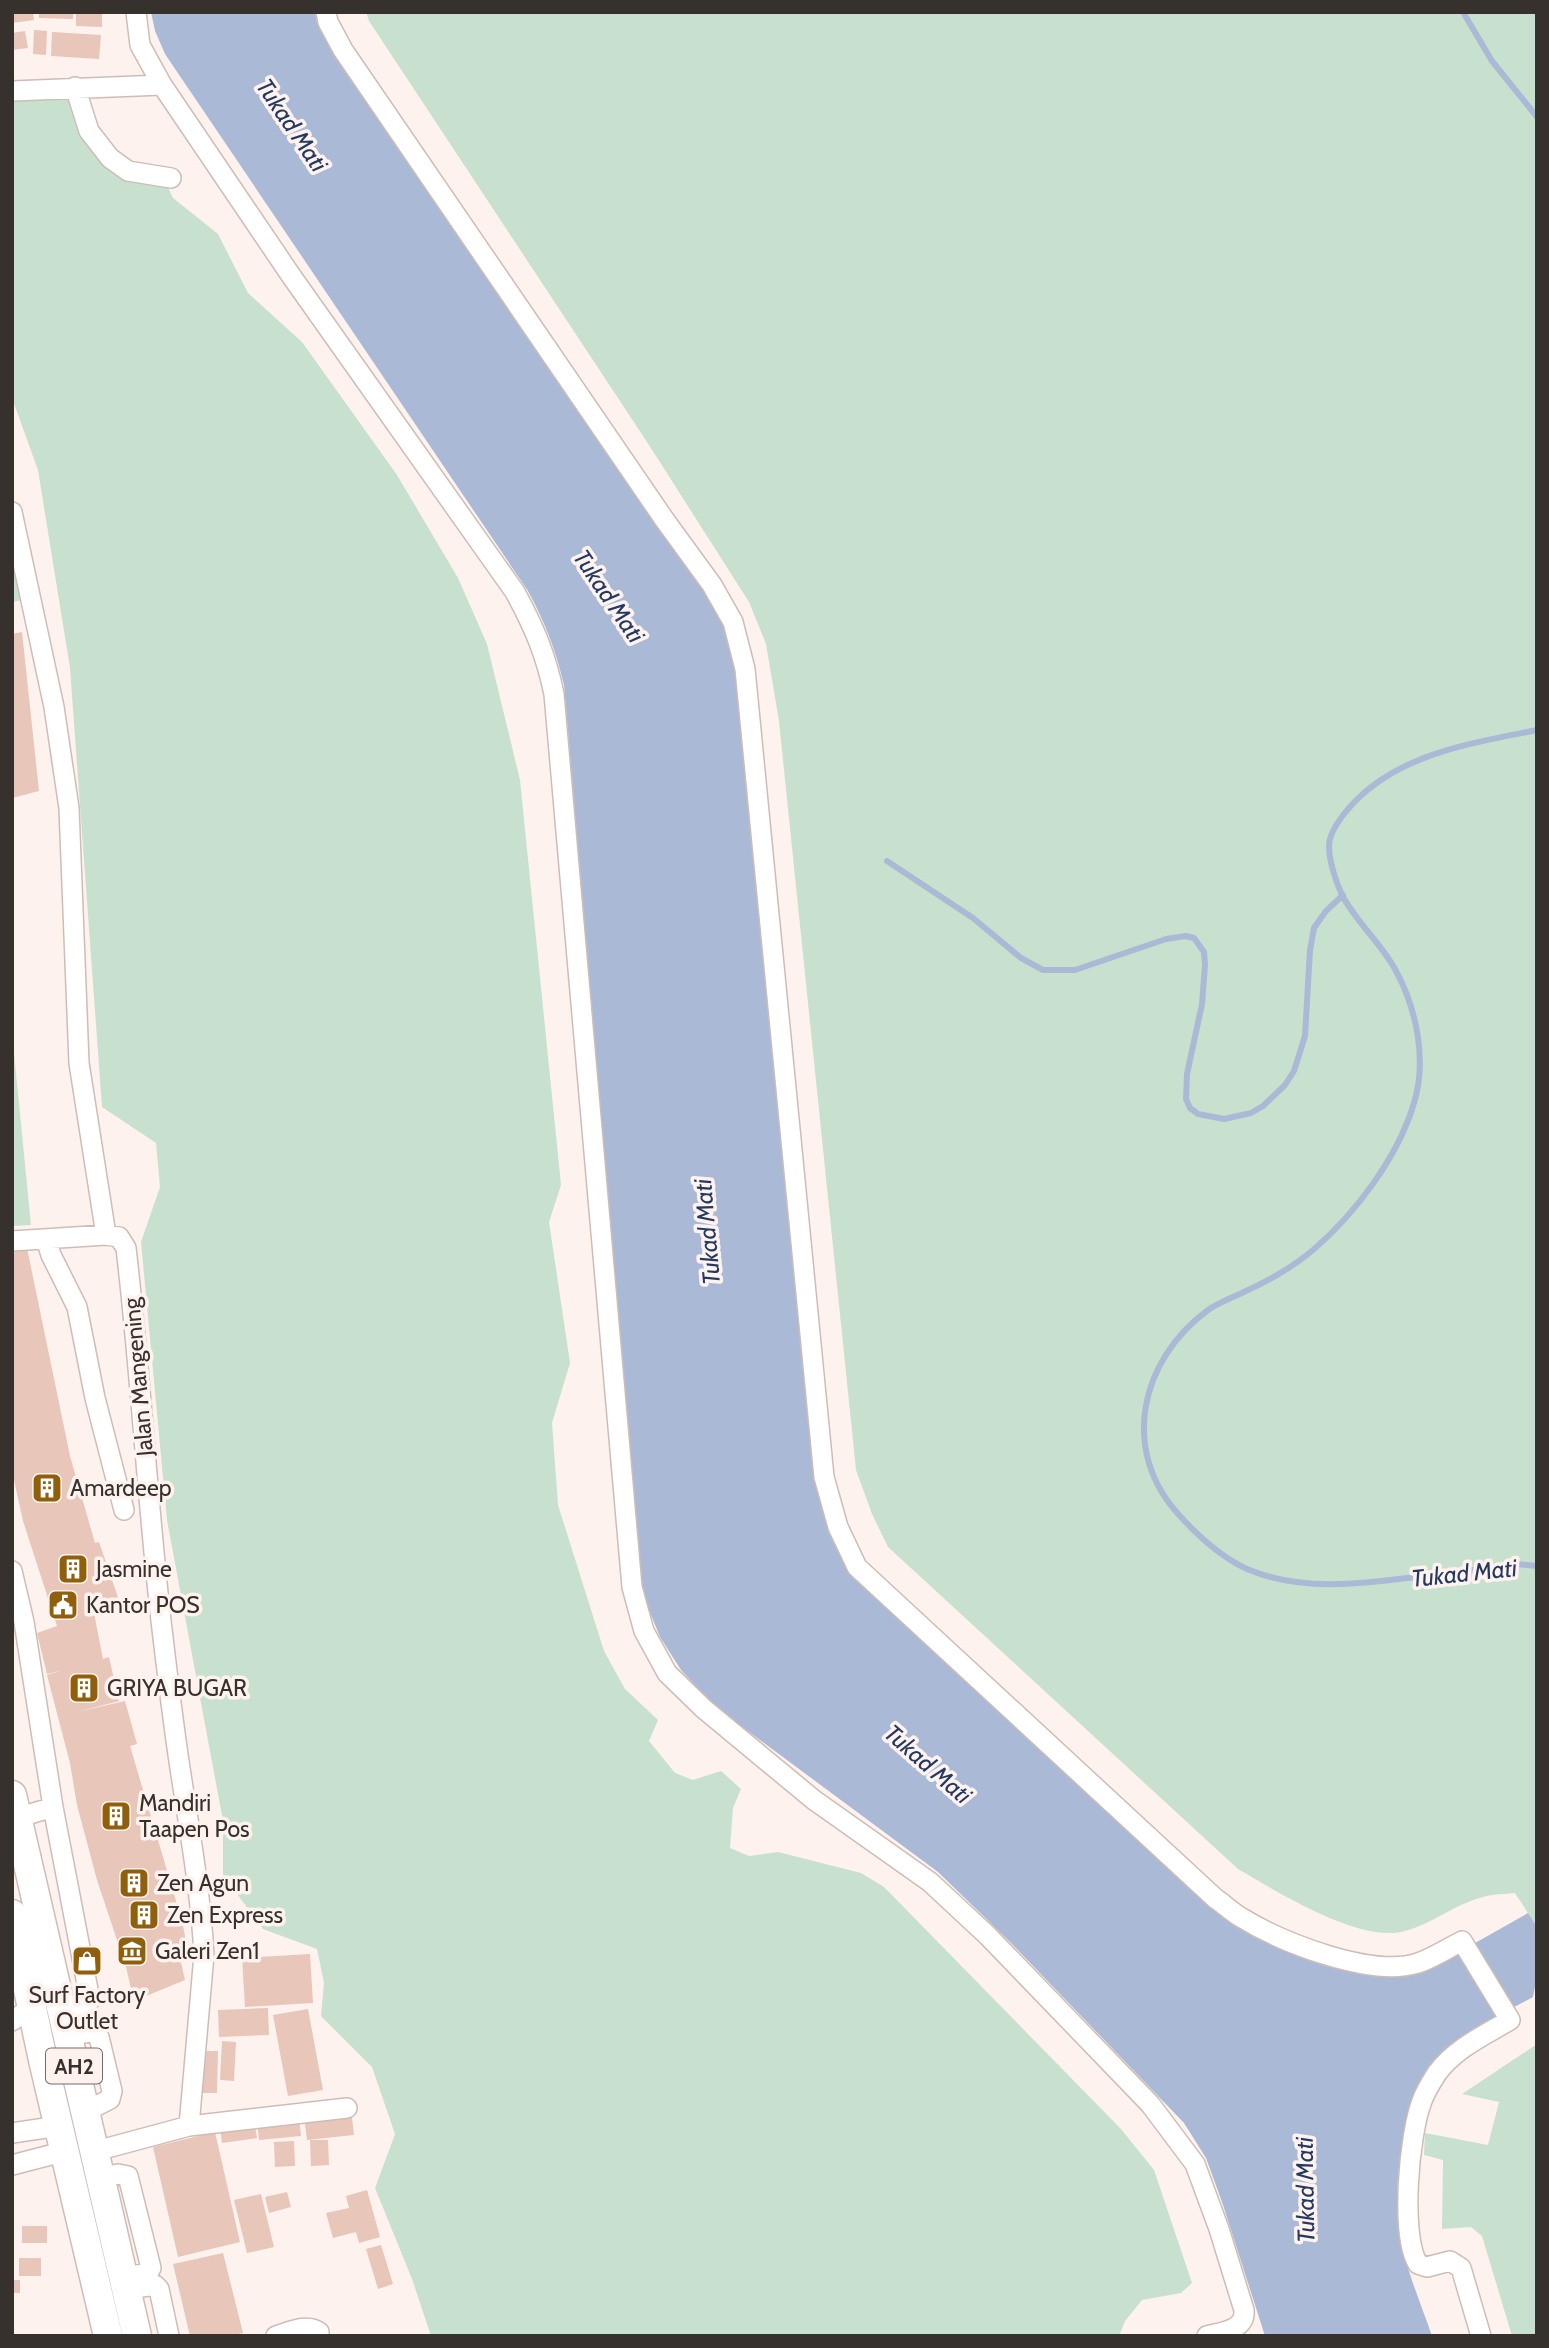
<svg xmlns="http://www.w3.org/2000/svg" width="1549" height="2348" viewBox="0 0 1549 2348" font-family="Cabin,sans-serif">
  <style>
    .green { fill: #c8e0ce }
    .water { fill: #aabad6 }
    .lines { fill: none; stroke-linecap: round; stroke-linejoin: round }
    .stream { stroke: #aabad6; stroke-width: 6 }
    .building { fill: #e8c6b9 }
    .minor-casing { stroke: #cdbdb6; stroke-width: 22 }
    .highway-casing { stroke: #cdbdb6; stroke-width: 31 }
    .minor { stroke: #fff; stroke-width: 19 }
    .highway { stroke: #fff; stroke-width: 28 }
    .labels { text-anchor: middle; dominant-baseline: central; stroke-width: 7; stroke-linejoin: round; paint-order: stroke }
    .shield { fill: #fdf2ee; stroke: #726b68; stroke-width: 2 }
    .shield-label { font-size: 21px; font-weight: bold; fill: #37312e }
    .street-label { font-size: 23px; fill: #37312e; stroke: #fdf2ee }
    .poi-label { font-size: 23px; fill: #37312e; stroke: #fdf2ee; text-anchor: start }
    .water-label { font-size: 24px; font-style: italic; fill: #233960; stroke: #fdf2ee }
  </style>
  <rect width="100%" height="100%" fill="#fdf2ee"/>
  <path class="green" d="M366 12H1537V1927L1515 1893C1505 1894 1493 1894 1483 1897 1455 1904 1432 1924 1405 1931 1360 1944 1276 1891 1238 1869L888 1547 872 1514 856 1470 779 721 766 644 749 602 649 445 369 21Z
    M82 89 116 175H162L173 198 218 234 248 293 302 342 397 475 458 578 487 644 520 780 561 1185 549 1222 570 1363 552 1423 558 1505 604 1651 625 1689 658 1720 649 1741 675 1773 693 1780 721 1771 741 1789 733 1808 730 1848 749 1856 778 1852 861 1873 884 1887 1121 2129 1154 2170 1192 2283 1181 2293 1142 2300 1125 2321 1119 2336H431L412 2279 375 2188 395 2134 372 2067 321 2016 324 1983 317 1949 263 1929 223 1875V1821L167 1520 141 1242 160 1187 156 1143 102 1107 70 668 38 470 12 398V100Z
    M12 551 23 600 12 602Z
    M12 1033 31 1225 12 1226Z
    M1537 2044V2336H1512L1482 2236 1471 2227 1442 2229 1443 2160 1424 2155 1425 2133 1488 2145 1499 2102 1462 2094Z"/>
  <path class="water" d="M151 12H315L317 23 330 46 714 605 729 636 737 667 814 1462C822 1515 830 1540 861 1583L1213 1907 1275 1944 1360 1974 1390 1977 1422 1973 1528 1913 1537 1927V1977L1533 1997C1500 2015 1460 2031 1435 2060 1403 2098 1393 2181 1399 2229 1404 2265 1420 2301 1432 2336H1265L1222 2202 1206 2158 1184 2123 1010 1942 938 1872 714 1706 681 1670 660 1637 645 1600 639 1560 564 685C556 651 545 622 528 591L165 54 155 31Z"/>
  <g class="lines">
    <path class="stream" d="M1463 12 1492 61 1537 117
      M1537 730C1468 744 1390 755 1344 814 1337 823 1329 835 1329 846 1329 861 1336 882 1342 895 1356 922 1382 944 1396 971 1417 1010 1427 1061 1414 1103 1398 1157 1356 1213 1313 1250 1293 1267 1270 1280 1246 1291 1234 1297 1219 1302 1208 1310 1140 1360 1119 1451 1180 1516 1199 1537 1221 1557 1247 1569 1301 1592 1361 1584 1417 1577 1451 1573 1484 1569 1517 1564L1537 1566
      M887 861 973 918 1021 958 1043 970H1075L1166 939 1186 936 1194 938 1204 952 1205 965 1202 1004 1187 1074 1186 1099 1190 1108 1198 1114 1224 1119 1251 1113 1263 1106 1285 1085 1294 1071 1305 1036 1310 950 1314 928 1326 911 1343 895"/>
  </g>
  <path class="building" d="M12 12H33L34 20 12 23Z
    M39 12H73V19L39 18Z
    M76 12H102V27L76 26Z
    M34 30 47 31 46 55 33 54Z
    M25 31 28 48 12 50V33Z
    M52 32 101 35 99 59 51 56Z
    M22 632 39 791 12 798V634Z
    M27 1248 70 1456 95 1543 99 1542 121 1606 94 1613 103 1659 109 1657 119 1701 77 1712 125 1701 137 1744 130 1746 182 1921 186 1941 177 1945 185 1980 134 2001 126 1967 97 1880 77 1805 70 1763 47 1675 60 1671 47 1674 37 1633 57 1626 23 1521 12 1471V1251Z
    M310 1954 313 2003 245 2007 242 1958Z
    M268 2008 269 2035 219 2037 218 2010Z
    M308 2009 323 2090 288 2096 273 2015Z
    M222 2041 236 2042 234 2081 220 2080Z
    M201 2051H218L217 2093H201Z
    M351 2110 354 2135 307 2140 304 2116Z
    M299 2117 301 2136 259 2140 257 2121Z
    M254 2121 257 2138 222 2143 220 2126Z
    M215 2132 240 2242 178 2257 153 2147Z
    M310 2140H328L329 2165 311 2166Z
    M294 2141 295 2166 275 2167 274 2142Z
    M367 2190 380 2237 359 2243 356 2232 333 2238 326 2213 349 2208 346 2196Z
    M287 2192 291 2207 269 2213 265 2197Z
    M261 2194 274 2247 247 2253 234 2200Z
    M22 2226H47V2243H22Z
    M381 2245 393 2284 378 2289 366 2249Z
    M223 2253 243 2333 230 2336H190L173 2264Z
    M19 2258H41V2276H19Z
    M12 2280H20V2293H12Z"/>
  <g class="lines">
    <g class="minor-casing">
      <path id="minor" d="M136 12 140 45 162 85 292 277 515 592C534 627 546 655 554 694L632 1587 644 1631 667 1673 704 1709 814 1800 930 1882 988 1936 1150 2104 1195 2164 1219 2229 1244 2310C1246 2330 1222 2332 1207 2336
        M326 12 328 22 343 50 664 519 712 585 733 622 745 669 824 1477 838 1527 857 1567 1216 1899C1225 1905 1233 1913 1242 1918 1283 1943 1372 1978 1418 1963 1433 1958 1448 1948 1462 1941L1510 2020C1483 2036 1456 2048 1437 2073 1432 2081 1425 2092 1422 2101 1409 2134 1400 2235 1418 2264L1427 2267 1450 2261 1461 2268 1481 2336
        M75 87 89 131 110 158 128 171 171 178
        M12 91 162 85
        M12 512 54 707 69 808 79 1063 106 1235
        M46 1239 51 1255 77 1307 95 1398 124 1510
        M12 1241 106 1235 119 1237 126 1248C141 1374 147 1502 162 1629 168 1680 174 1731 182 1781 191 1839 201 1897 204 1955L189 2126
        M12 1571 24 1622 53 1807 90 2000 86 2005 62 2010
        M17 1818 53 1807
        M12 2021 32 2007
        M67 2035 92 2032 99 2037 112 2091 110 2099 85 2112
        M12 2133 59 2126
        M96 2151 189 2126 347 2108
        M12 2165 66 2151
        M102 2177 118 2174 128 2176 151 2268 148 2273 124 2277
        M128 2289 155 2285 159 2289 169 2336
        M276 2336C289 2332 307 2323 319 2332V2336"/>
    </g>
    <g class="highway-casing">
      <path id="highway" d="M12 1795 137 2336
        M12 1914 43 2060 108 2336"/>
    </g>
    <use href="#minor" class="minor"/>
    <use href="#highway" class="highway"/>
  </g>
  <defs>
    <g id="building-square" transform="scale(1.575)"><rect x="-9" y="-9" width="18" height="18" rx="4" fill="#905f0c" stroke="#fdf2ee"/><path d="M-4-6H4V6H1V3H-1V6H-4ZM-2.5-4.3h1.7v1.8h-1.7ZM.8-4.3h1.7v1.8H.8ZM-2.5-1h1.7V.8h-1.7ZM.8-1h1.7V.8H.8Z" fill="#fff"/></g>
    <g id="civic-square" transform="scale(1.575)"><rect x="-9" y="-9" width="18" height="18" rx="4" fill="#905f0c" stroke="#fdf2ee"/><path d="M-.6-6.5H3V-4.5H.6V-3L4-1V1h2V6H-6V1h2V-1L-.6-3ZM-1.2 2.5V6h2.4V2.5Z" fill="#fff"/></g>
    <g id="museum-square" transform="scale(1.575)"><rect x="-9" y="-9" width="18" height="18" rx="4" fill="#905f0c" stroke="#fdf2ee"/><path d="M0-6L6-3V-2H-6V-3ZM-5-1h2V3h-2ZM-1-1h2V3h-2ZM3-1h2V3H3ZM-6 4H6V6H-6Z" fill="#fff"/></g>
    <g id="shop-square" transform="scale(1.575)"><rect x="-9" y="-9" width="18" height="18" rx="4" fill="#905f0c" stroke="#fdf2ee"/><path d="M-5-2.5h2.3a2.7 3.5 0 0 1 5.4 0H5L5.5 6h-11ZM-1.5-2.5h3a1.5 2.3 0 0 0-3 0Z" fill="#fff"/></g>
  </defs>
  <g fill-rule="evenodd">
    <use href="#building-square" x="47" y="1488"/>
    <use href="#building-square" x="73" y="1569"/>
    <use href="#civic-square" x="63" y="1605"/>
    <use href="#building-square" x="84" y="1688"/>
    <use href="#building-square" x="116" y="1816"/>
    <use href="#building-square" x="134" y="1883"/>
    <use href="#building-square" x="144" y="1915"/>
    <use href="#museum-square" x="132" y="1951"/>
    <use href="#shop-square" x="87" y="1961"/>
  </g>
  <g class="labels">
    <rect class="shield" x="46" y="2048.5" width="56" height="35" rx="5"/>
    <g class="shield-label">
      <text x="74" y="2066">AH2</text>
    </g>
    <g class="street-label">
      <text transform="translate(138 1377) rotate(-95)">Jalan Mangening</text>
    </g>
    <g class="poi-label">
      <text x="70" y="1488">Amardeep</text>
      <text x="96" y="1569">Jasmine</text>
      <text x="86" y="1605">Kantor POS</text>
      <text x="107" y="1688">GRIYA BUGAR</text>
      <text x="139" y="1803">Mandiri<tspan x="139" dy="26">Taapen Pos</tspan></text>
      <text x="157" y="1883">Zen Agun</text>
      <text x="167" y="1915">Zen Express</text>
      <text x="155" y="1951">Galeri Zen1</text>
      <text x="87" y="1995" text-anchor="middle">Surf Factory<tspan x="87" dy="26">Outlet</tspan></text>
    </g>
    <g class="water-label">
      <text transform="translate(292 125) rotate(56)">Tukad Mati</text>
      <text transform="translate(609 596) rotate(56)">Tukad Mati</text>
      <text transform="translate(707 1232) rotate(-95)">Tukad Mati</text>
      <text transform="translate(1464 1573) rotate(-6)">Tukad Mati</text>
      <text transform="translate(928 1764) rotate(41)">Tukad Mati</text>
      <text transform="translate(1305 2190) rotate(-91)">Tukad Mati</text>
    </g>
  </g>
  <rect width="1549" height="2348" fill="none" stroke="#37312e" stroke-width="28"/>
</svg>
